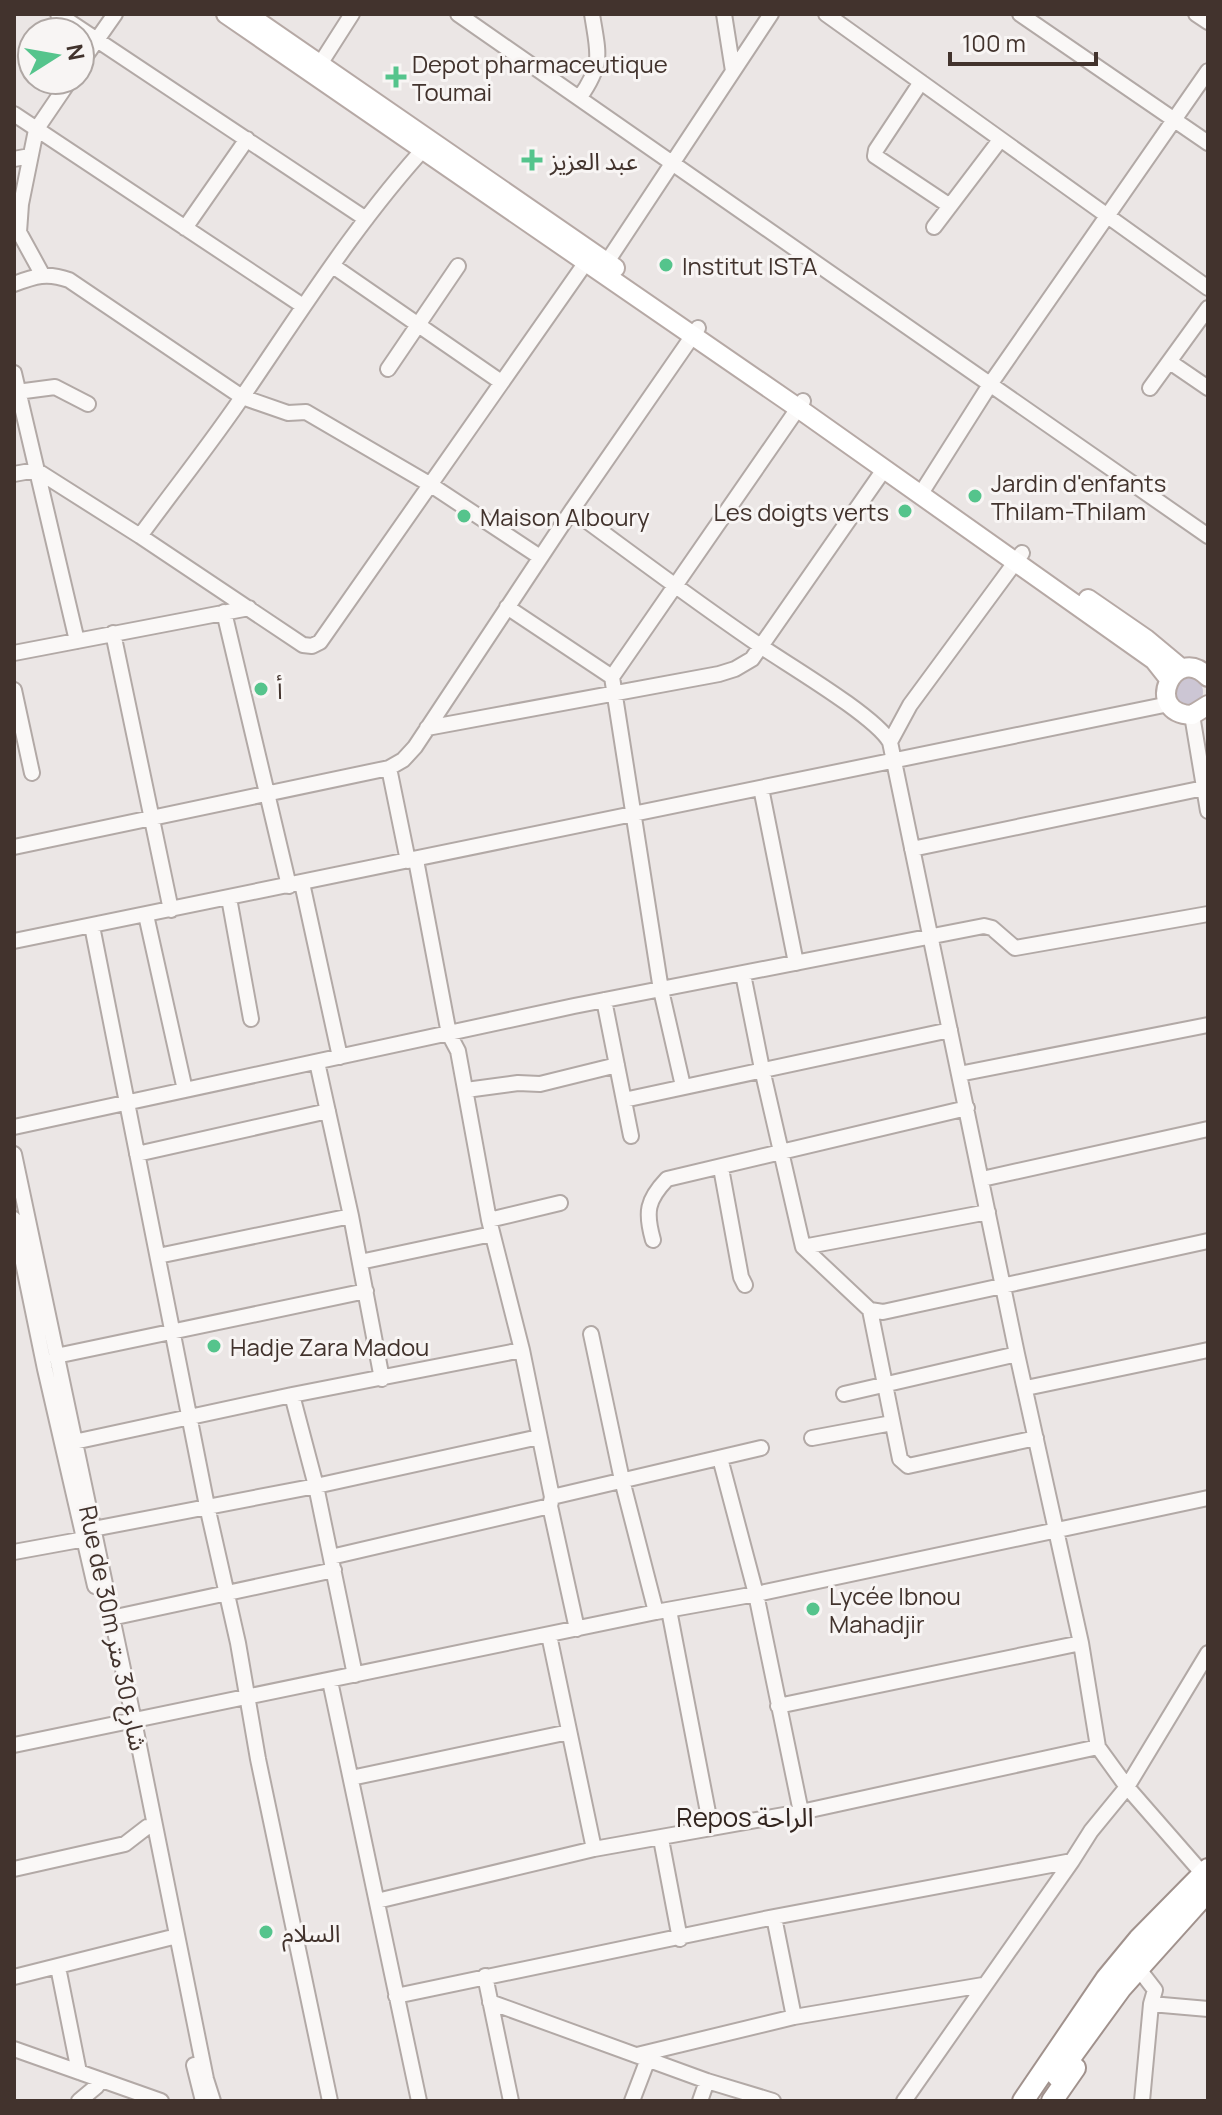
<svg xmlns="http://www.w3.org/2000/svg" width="1222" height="2115" viewBox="0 0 1222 2115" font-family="Manrope,'Noto Sans Arabic',sans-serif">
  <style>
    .green { fill: #ccc6d4 }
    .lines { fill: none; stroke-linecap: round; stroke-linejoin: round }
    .minor-casing { stroke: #b2a9a6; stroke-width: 18 }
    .major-casing { stroke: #b6a9a5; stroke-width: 22 }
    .highway-casing { stroke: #a1928d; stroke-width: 24 }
    .minor { stroke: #faf8f7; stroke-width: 14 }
    .major { stroke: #fff; stroke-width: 18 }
    .highway { stroke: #fff; stroke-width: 20 }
    .poi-dot { fill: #55c48c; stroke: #f8f5f4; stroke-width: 3 }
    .labels { text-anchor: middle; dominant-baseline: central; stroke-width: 6; stroke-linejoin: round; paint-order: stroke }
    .poi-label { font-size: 24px; fill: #42332d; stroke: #f8f5f4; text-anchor: start }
    .street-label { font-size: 24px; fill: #42332d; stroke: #f8f5f4 }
    .neighbourhood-label { font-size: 26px; fill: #33251f; stroke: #f8f5f4 }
  </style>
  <rect width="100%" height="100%" fill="#ebe6e5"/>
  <path class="green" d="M1173 692a15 15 0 1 1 30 0a15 15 0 1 1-30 0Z"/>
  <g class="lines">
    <g class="minor-casing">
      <path id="minor" d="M58 14 366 219
        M458 14 1208 536
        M724 14 733 71
        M826 14 1208 288
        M1020 14 1208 143
        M1196 14 1208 22
        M80 64 115 14
        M315 72 352 14
        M921 82 876 150 875 156 950 206
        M580 97C604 63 598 53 592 14
        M14 114 303 306
        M14 159 30 156
        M934 227 1000 140
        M185 228 247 139
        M333 266 501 382
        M601 271 771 14
        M42 274 19 232 21 204 36 130 70 80
        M14 284C35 276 47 272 69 280L242 397 288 413 306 412 431 485 540 557
        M1170 362 1208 388
        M388 369 458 266
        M14 373 77 641
        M1150 388 1208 308
        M17 392 55 387 88 404
        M14 474 36 470 140 536 303 645 312 646 320 642 591 255
        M920 495 991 383 1208 71
        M572 510C635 556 697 603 762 647 790 666 875 716 890 742L1017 1354 1081 1643 1098 1747
        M140 536C175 488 212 442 245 393 303 308 359 219 429 143
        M507 607 612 677
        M224 612 289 886
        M113 633 171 910
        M14 653 249 608
        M14 690 32 773
        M1192 715 1208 811
        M427 728 719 674 735 669 752 659 885 468
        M890 742 910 705 1022 553
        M389 768 408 861
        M761 788 796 963
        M14 847 389 768 403 760 415 747 572 510 698 328
        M912 849 1204 788
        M416 860 449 1034 458 1051 489 1220 522 1350 552 1497 550 1506 577 1629
        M302 883 340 1057
        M229 898 251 1019
        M146 915 185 1090
        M92 926 207 1506 238 1643 258 1759 330 2101
        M14 941 1169 704
        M743 974 762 1069 803 1247 870 1310 883 1312 1208 1241
        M604 1000 631 1136
        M317 1062 351 1216 382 1379
        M959 1074 1208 1025
        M683 1086 661 990 612 677 803 401
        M466 1090 518 1083 540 1084 617 1065
        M624 1100 950 1030
        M14 1127 574 1006 984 926 992 928 1015 948 1208 914
        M14 1154 134 1721 206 2079 213 2101
        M137 1154 328 1111
        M721 1168 741 1277 745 1285
        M982 1179 1208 1129
        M14 1219 45 1369 95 1586
        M489 1220 560 1203
        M653 1240C645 1212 647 1200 667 1179L967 1108
        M803 1247 988 1212
        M158 1256 351 1216
        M360 1262 492 1234
        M870 1310 900 1459 908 1466 1036 1438
        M591 1334 622 1480 656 1612
        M56 1356 366 1291
        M1026 1388 1208 1350
        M844 1394 1017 1354
        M292 1395 316 1486 355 1675
        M812 1438 892 1423
        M74 1442 292 1395 522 1350
        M720 1458 756 1594 801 1812
        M552 1497 761 1448
        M93 1529 316 1486 539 1437
        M14 1552 85 1539
        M331 1557 550 1506
        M669 1610 711 1828
        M111 1618 334 1570
        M549 1635 594 1849
        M330 1681 419 2101
        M778 1706 1081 1643
        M14 1745 656 1612 756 1594 1208 1498
        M351 1778 569 1732
        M661 1839 680 1939
        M14 1869 125 1844 147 1827
        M377 1901 594 1849 801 1812 1098 1747 1127 1787 1203 1874
        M774 1917 794 2017
        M58 1967 79 2072
        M1138 1968 1155 1990 1151 2004 1142 2101
        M485 1976 511 2101
        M14 1977 169 1938
        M396 1996 774 1917 1072 1861 1091 1831 1127 1787 1208 1653
        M490 2002 707 2081 773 2101
        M1151 2004 1208 2009
        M14 2049 161 2101
        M637 2055 794 2017 983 1985
        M194 2065 203 2101
        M79 2101 97 2086
        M632 2101 648 2059
        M700 2101 707 2081
        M904 2101 1072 1861"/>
    </g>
    <g class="major-casing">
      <path id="major" d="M226 14 798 408 1154 660 1169 679
        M247 14 615 268
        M1088 599 1146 639 1182 669
        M1208 677C1174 642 1142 714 1192 715L1208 705"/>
    </g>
    <g class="highway-casing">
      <path id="highway" d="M1057 2076 1121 1988 1208 1891
        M1023 2101 1106 1979 1139 1939 1208 1869
        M1052 2101 1075 2068"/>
    </g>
    <use href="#minor" class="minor"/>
    <use href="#major" class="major"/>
    <use href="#highway" class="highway"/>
  </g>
  <g class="poi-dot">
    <path d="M392 65h8v8h8v8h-8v8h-8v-8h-8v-8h8z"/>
    <path d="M528 148h8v8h8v8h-8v8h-8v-8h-8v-8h8z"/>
    <circle cx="666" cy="265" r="8"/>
    <circle cx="975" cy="496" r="8"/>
    <circle cx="905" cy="511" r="8"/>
    <circle cx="464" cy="516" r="8"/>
    <circle cx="261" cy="689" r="8"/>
    <circle cx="214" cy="1346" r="8"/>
    <circle cx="813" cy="1609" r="8"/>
    <circle cx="266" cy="1932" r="8"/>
  </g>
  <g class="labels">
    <g class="poi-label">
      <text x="412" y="63">Depot pharmaceutique<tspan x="412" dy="28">Toumai</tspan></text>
      <text x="550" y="160">عبد العزيز</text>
      <text x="682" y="265">Institut ISTA</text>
      <text x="991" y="482">Jardin d'enfants<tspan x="991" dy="28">Thilam-Thilam</tspan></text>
      <text x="889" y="511" text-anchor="end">Les doigts verts</text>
      <text x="480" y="516">Maison Alboury</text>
      <text x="277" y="689">أ</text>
      <text x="230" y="1346">Hadje Zara Madou</text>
      <text x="829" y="1595">Lycée Ibnou<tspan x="829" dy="28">Mahadjir</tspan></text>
      <text x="282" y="1932">السلام</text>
    </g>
    <g class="street-label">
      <text transform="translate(114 1628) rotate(78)">Rue de 30m شارع 30 متر</text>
    </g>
    <g class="neighbourhood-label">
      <text x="745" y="1817">Repos الراحة</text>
    </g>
  </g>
  <rect width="1222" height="2115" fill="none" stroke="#42332d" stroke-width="32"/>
  <g transform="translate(56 56) rotate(79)"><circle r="38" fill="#f8f5f4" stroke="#afa7a4" stroke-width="2"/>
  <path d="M0-6L14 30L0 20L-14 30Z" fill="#55c48c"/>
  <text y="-12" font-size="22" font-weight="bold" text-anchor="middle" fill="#42332d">N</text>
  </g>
  <path d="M950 52v12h146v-12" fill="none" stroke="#42332d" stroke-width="4"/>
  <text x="962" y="52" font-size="24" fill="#42332d" stroke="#f8f5f4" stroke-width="6" paint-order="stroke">100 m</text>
</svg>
